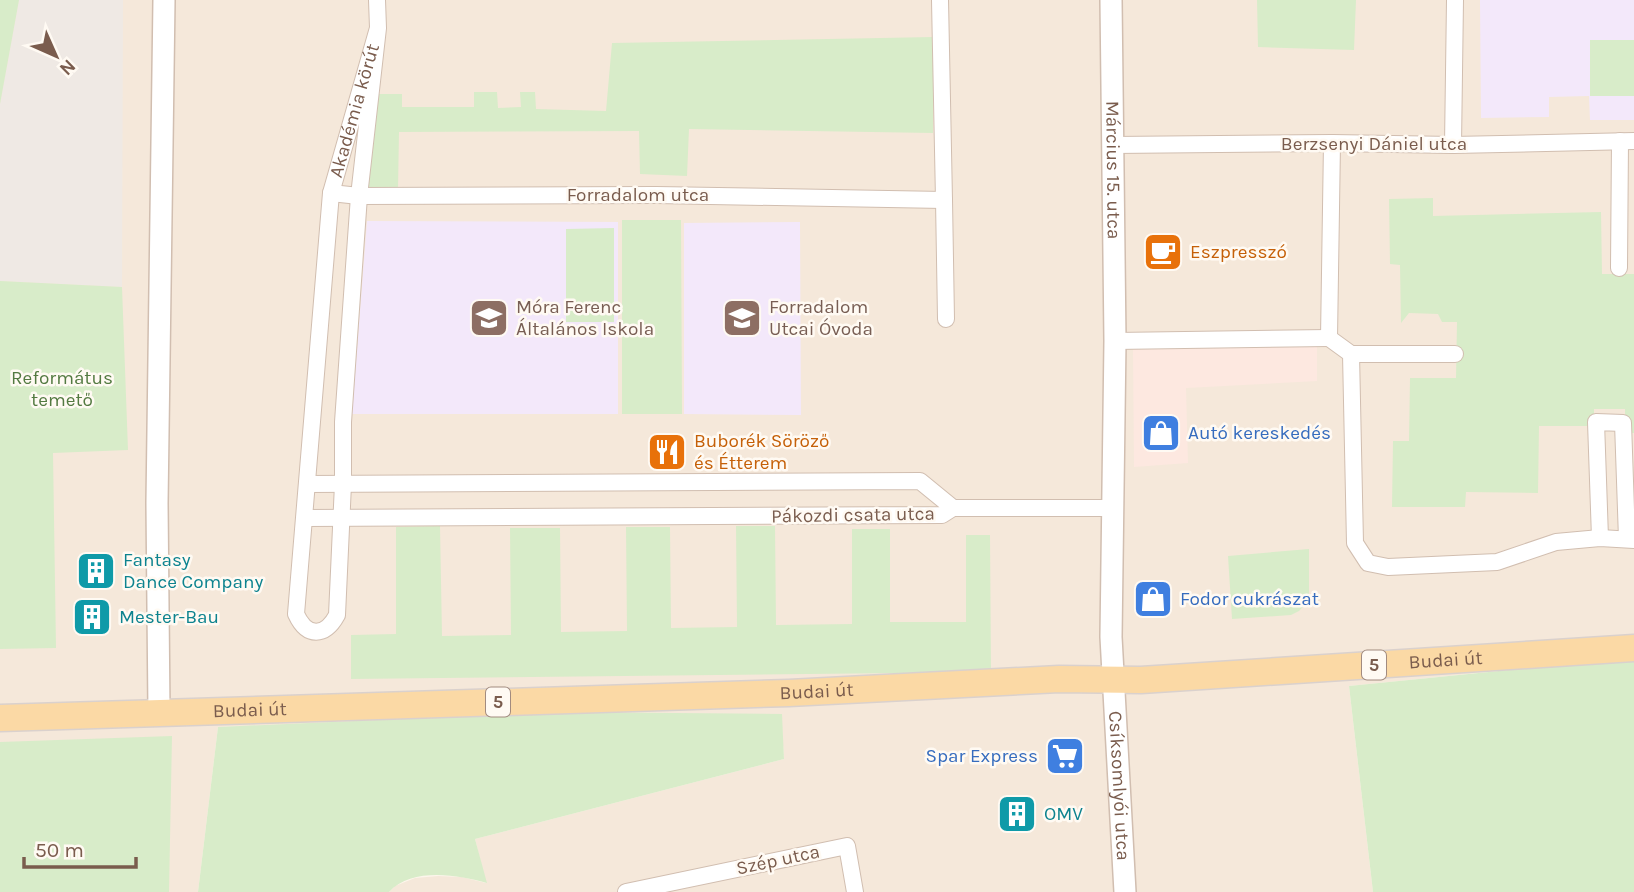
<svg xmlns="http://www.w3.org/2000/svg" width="1634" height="892" viewBox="0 0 1634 892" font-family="Karla,sans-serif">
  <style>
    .residential { fill: #f5e8da }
    .commercial { fill: #fde8e0 }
    .industrial { fill: #efe9e4 }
    .education { fill: #f3e8fa }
    .green { fill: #d8ecc9 }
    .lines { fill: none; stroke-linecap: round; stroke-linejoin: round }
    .minor-casing { stroke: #d1beb0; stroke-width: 18 }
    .tertiary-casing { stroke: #d1beb0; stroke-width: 24 }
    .primary-casing { stroke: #dad1cd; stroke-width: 29 }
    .minor { stroke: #fff; stroke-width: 16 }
    .tertiary { stroke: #fff; stroke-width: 21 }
    .primary { stroke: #fbd9a5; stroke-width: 26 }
    .labels { text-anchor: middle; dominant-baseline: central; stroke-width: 5; stroke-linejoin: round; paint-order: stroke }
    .shield { fill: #fffaf3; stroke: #a28b7f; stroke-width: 2 }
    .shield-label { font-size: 18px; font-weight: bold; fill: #7a5c4d }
    .street-label { font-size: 19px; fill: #7a5c4d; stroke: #fffaf3 }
    .food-label { font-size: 19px; fill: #c56008; stroke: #fffaf3; text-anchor: start }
    .education-label { font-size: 19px; fill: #785e54; stroke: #fffaf3; text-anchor: start }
    .park-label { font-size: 19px; fill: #537a41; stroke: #fffaf3 }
    .shop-label { font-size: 19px; fill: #366cbe; stroke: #fffaf3; text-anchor: start }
    .culture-label { font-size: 19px; fill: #0d838f; stroke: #fffaf3; text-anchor: start }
  </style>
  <rect width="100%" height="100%" fill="#fdf6ec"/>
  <path class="residential" d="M0 0H1634V661L1549 666 1349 686 1373 892H389L395 886 415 878 438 876 462 877 486 883 475 839 784 759 781 714 218 727 198 892H0Z"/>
  <path class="commercial" d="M1317 343V381L1186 388 1188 463 1134 467 1133 348Z"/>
  <path class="industrial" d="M19 0H123L122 287 0 281V104Z"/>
  <path class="education" d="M1480 0H1634V120H1590L1589 96 1549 97V117L1481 118Z
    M367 221 618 222V414H352Z
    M800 222 801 415 684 414V223Z"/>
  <path class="green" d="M0 0H19L0 104Z
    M1257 0H1356L1354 50 1258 47Z
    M933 37V133L689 129 687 176 640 174 639 131 399 132 398 189 367 190 376 94H402V107H474V92H497L498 108 521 107 520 92H535L536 109 606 111 612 43Z
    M1590 40H1634V96H1590Z
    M1433 198V216L1601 212 1602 274H1634V433H1625V409H1594V426H1539L1538 493 1466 492 1465 507H1392L1393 441H1409L1410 378H1456L1457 322H1442L1438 314 1409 313 1401 323 1400 265 1390 264 1389 199Z
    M622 220H681L682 414H622Z
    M614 228V322H566V229Z
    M0 281 122 287 128 450 53 453 56 648 0 649Z
    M440 526 442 636 511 635 510 528H560L561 632 627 631 626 527H670L671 628 737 627 736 526H775L776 625 852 624V529H890V622H966V535H990L991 672 351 679V635L396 634V527Z
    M1309 549V600L1299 611 1291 615 1232 619 1228 556Z
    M1634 661V892H1373L1349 686 1549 666Z
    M554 712 782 714 784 759 475 839 487 883C458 875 412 867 389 892H198L218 727Z
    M172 736 169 892H0V742Z"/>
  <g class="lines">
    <g class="minor-casing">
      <g id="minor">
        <path id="s1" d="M377 0 378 28 359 196 343 422V484L337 615C325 637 307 638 296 614L331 193 378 28"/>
        <path d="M1332 143 1329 338 1351 354 1355 543 1368 563 1388 567 1497 562 1556 542 1600 538 1634 540"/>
        <path d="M1113 145 1332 143 1453 145 1634 141"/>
        <path d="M1453 145 1455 0"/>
        <path d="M331 193 359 196 656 195 944 200 940 0"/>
        <path d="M944 200 946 319"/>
        <path d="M1619 268 1620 141"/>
        <path d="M1115 341 1329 338"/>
        <path d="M1351 354H1455"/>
        <path d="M307 484 920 481 953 508"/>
        <path d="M953 508H1113"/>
        <path d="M305 518 942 515 953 508"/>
        <path d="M1600 538 1596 422 1623 423 1627 539"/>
        <path d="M626 892 847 846 855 892"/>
      </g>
    </g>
    <g class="tertiary-casing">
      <g id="tertiary">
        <path id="s2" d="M1111 0 1115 341 1111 637 1125 892"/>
        <path d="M159 712 157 503 164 0"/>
      </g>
    </g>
    <g class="primary-casing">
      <g id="primary">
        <path id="s3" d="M0 718 789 693 1059 679 1141 680 1634 648"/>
      </g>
    </g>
    <use href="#minor" class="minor"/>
    <use href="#tertiary" class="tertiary"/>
    <use href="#primary" class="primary"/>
  </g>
  <defs>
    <g id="cafe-square" transform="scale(2.0125)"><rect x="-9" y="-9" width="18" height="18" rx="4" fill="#e8710a" stroke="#fffaf3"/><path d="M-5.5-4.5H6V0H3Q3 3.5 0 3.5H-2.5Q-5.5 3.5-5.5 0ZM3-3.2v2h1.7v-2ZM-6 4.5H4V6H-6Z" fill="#fff"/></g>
    <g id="school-square" transform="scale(2.0125)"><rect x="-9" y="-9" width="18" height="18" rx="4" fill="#8d6e63" stroke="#fffaf3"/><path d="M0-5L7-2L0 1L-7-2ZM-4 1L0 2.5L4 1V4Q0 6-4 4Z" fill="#fff"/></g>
    <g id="shop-square" transform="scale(2.0125)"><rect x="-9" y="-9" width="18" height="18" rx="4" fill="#3f7fe0" stroke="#fffaf3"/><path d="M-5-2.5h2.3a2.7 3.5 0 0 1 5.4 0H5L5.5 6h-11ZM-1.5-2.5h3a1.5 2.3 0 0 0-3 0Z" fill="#fff"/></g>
    <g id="restaurant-square" transform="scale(2.0125)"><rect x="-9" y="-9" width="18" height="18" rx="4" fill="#e8710a" stroke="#fffaf3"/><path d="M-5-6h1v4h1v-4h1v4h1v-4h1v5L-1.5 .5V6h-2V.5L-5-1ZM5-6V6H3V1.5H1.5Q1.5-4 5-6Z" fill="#fff"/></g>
    <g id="building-square" transform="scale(2.0125)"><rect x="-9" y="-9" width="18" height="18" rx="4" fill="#0f9aa8" stroke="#fffaf3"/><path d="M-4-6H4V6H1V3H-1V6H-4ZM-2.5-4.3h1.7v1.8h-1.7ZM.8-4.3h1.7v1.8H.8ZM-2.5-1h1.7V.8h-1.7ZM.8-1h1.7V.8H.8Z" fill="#fff"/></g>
    <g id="supermarket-square" transform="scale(2.0125)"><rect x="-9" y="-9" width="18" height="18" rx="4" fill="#3f7fe0" stroke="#fffaf3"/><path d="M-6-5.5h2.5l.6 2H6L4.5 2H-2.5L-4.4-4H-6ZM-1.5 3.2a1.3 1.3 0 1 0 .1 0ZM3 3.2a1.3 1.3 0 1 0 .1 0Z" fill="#fff"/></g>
  </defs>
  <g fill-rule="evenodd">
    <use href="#cafe-square" x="1163" y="252"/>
    <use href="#school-square" x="489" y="318"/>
    <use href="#school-square" x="742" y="318"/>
    <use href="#shop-square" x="1161" y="433"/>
    <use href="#restaurant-square" x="667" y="452"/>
    <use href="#building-square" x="96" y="571"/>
    <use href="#shop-square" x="1153" y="599"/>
    <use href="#building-square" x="92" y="617"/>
    <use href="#supermarket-square" x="1065" y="756"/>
    <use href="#building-square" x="1017" y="814"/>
  </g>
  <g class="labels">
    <g class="shield">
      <rect x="1362" y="650.5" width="24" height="29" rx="5"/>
      <rect x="486" y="687.5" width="24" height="29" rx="5"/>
    </g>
    <g class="shield-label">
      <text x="1374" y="665">5</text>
      <text x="498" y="702">5</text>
    </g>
    <g class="street-label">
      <text stroke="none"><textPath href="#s1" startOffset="1181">Akadémia körút</textPath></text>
      <text x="1374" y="144">Berzsenyi Dániel utca</text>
      <text stroke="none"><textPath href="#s2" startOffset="170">Március 15. utca</textPath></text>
      <text x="638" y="195">Forradalom utca</text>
      <text transform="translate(853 515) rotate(-1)">Pákozdi csata utca</text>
      <text stroke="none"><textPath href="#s3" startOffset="1447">Budai út</textPath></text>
      <text stroke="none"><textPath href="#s3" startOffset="817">Budai út</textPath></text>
      <text stroke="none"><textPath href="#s3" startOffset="250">Budai út</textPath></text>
      <text stroke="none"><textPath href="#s2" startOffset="786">Csíksomlyói utca</textPath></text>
      <text transform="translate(778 860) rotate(-12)">Szép utca</text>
    </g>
    <g class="food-label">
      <text x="1190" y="252">Eszpresszó</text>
      <text x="694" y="441">Buborék Söröző<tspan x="694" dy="22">és Étterem</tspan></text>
    </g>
    <g class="education-label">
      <text x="516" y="307">Móra Ferenc<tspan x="516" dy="22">Általános Iskola</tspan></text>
      <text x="769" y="307">Forradalom<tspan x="769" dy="22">Utcai Óvoda</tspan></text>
    </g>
    <g class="park-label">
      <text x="62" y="378">Református<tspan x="62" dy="22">temető</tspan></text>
    </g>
    <g class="shop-label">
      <text x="1188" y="433">Autó kereskedés</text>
      <text x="1180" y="599">Fodor cukrászat</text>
      <text x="1038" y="756" text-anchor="end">Spar Express</text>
    </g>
    <g class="culture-label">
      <text x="123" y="560">Fantasy<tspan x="123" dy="22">Dance Company</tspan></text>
      <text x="119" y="617">Mester-Bau</text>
      <text x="1044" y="814">OMV</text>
    </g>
  </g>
  <g transform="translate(56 56) rotate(135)" stroke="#fffaf3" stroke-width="5" paint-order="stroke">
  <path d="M0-5L12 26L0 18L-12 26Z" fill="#7a5c4d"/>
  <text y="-10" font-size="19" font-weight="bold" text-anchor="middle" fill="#7a5c4d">N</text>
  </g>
  <path d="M24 857v10h112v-10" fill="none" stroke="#7a5c4d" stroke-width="3.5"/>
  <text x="35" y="857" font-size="21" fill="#7a5c4d" stroke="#fffaf3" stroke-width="5" paint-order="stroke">50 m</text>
</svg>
